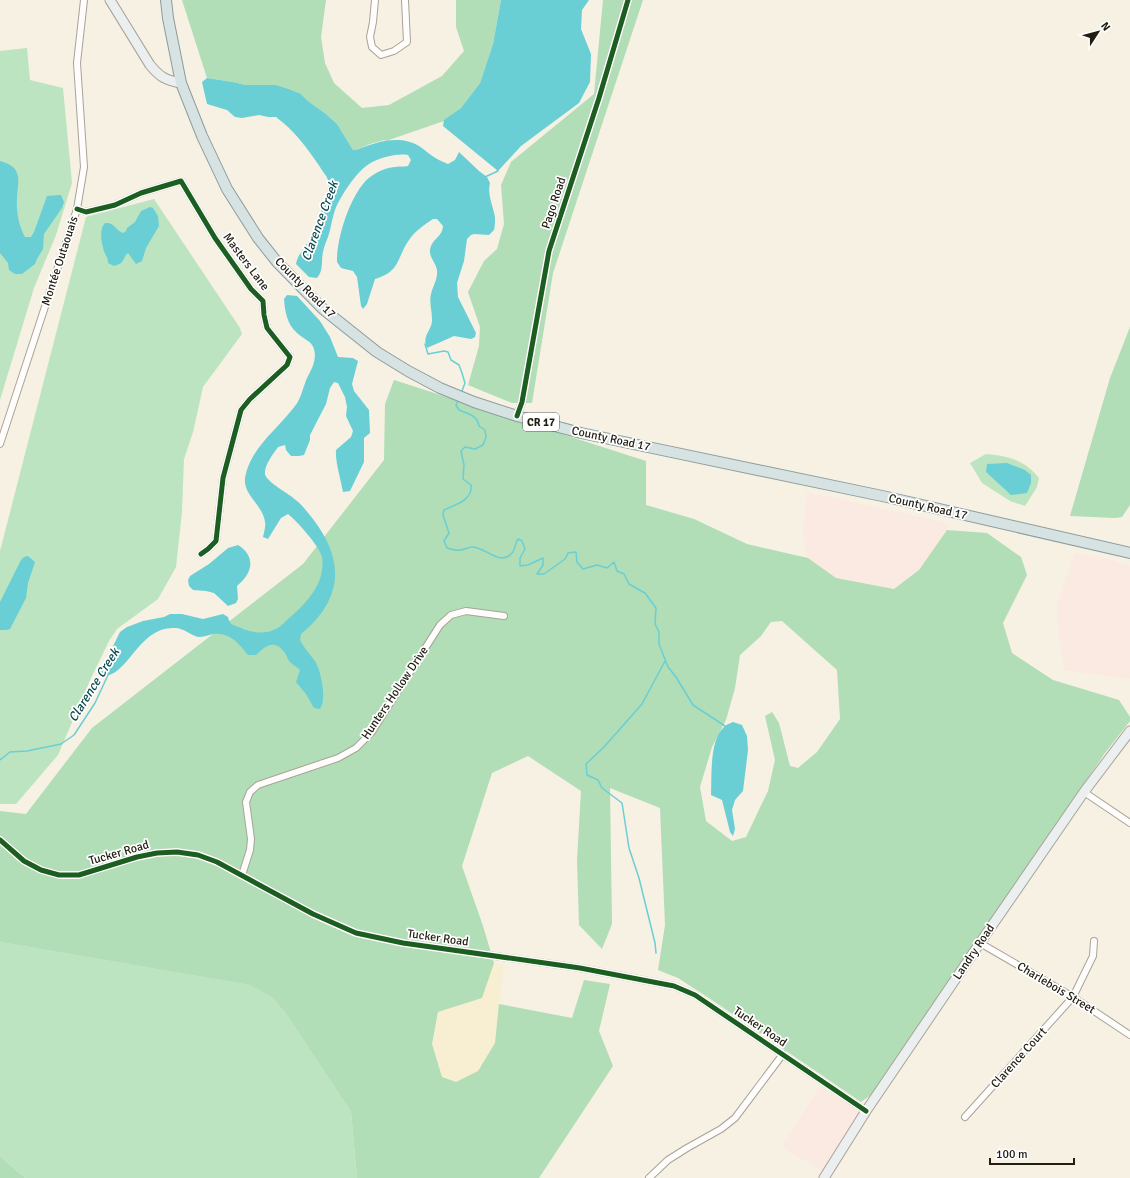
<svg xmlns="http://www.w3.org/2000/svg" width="1130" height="1178" viewBox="0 0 1130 1178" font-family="Signika,sans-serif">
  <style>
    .commercial { fill: #fbeae1 }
    .built { fill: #f8efd2 }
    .green { fill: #bde4c1 }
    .forest { fill: #b1ddb7; fill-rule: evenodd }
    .water { fill: #69cfd4 }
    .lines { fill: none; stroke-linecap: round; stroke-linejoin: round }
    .stream { stroke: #69cfd4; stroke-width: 1.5 }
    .street-casing { stroke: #a8a398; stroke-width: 8 }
    .secondary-casing { stroke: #a8a398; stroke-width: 11 }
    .primary-casing { stroke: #8d9c9c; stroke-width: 12 }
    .street { stroke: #fefdfb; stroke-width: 6 }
    .secondary { stroke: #ebefef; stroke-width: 9 }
    .primary { stroke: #d7e2e3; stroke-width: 10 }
    .cycleway-casing { stroke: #fff; stroke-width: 8 }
    .cycleway { stroke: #1b5e20; stroke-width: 5 }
    .labels { text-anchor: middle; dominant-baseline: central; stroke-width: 3.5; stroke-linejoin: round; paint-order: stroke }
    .shield { fill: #fff; stroke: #646158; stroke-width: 1 }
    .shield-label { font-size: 11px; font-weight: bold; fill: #211d11 }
    .street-label { font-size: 12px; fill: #211d11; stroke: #fff }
    .water-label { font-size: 13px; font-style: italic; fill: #0a494e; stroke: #fff }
  </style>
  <rect width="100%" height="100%" fill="#f6f1e3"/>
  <path class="commercial" d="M807 492 948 523 947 530 919 570 894 589 836 578 808 558 803 534Z
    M1075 553 1112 560 1130 566V679L1064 670 1058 628 1057 606Z
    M820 1086 860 1111 822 1171 782 1147Z"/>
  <path class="built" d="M494 963 504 964 495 1043 478 1071 456 1082 442 1077 432 1044 439 1012 482 998Z"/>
  <path class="green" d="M27 48 30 80 63 88 72 183 56 235 34 288 0 400V51Z
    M154 199 240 328 242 334 203 387 193 432 184 459 182 512 176 567 158 599 117 629 109 641 91 678 58 755 16 804H0V551L86 217Z
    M986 454C1008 456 1025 460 1039 478L1037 487 1025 506 1010 501 982 483 970 463Z
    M0 942 251 985 272 997 286 1014 351 1112 357 1178H25L0 1156Z"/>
  <path class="forest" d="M182 0H326L321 37 325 63 334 83 362 108 389 105 442 76 464 51 456 27V0H501L493 44 480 83 461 108 444 121 386 141 384 140 370 144 356 150H353L337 124 326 114 308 101 301 94 289 89 276 85H246L233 82 207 78Z
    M603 0H643L553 273 532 403H512L468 385 479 346 480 327 468 292 484 261 497 249 504 224 501 185 511 162 594 94Z
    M1130 327V505L1122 517 1115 518 1070 516 1110 378Z
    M394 380 646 461V505L694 519 747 544 808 558 836 578 894 589 919 570 947 530 987 533 1021 557 1027 575 1003 623 1012 653 1053 680 1119 700 1130 717V721L1105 753 871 1095 861 1102 712 1000 678 978 658 970 665 925 660 808 610 788 612 924 602 949 579 925 577 860 581 791 528 756 492 773 462 866 483 926 494 963 482 998 438 1012 432 1044 442 1077 456 1082 478 1071 495 1043 499 1004 572 1018 584 980 610 984 599 1031 613 1066 539 1178H357L351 1112 286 1014 272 997 250 985 0 942V811L26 814 92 728 303 564 384 460 385 404ZM782 621 837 670 840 719 817 752 798 768 790 766 779 723 772 712 765 716 775 760 768 791 746 837 732 841 706 821 700 787 712 747 726 720 735 688 740 655 761 636 771 622Z
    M0 1156 25 1178H0Z"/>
  <path class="water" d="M501 0H589L582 10 581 29 591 54 590 82 579 103 521 146 498 171 443 126 444 120 461 108 480 83 493 44Z
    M207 78 233 82 246 85H276L289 89 301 94 308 101 326 114 337 124 353 150H356C375 142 400 134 419 146 430 154 435 159 448 164L455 160 459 152 479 171 487 177 490 183C487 195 493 205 495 217 495 221 495 226 494 230L489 235 474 234 471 235 467 239 464 261 457 283 458 297 476 333 475 337 471 339 454 336 427 348C421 335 433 330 432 319 432 311 429 302 431 294 433 286 438 279 437 270 436 263 429 257 430 250 432 238 442 238 443 226L437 219H433C424 225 415 231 409 240 396 259 401 271 375 279L367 304 363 309 361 306 357 277 353 271 341 268 337 262C336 239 352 187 373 175 379 171 388 167 396 167 400 166 404 167 408 166L411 160 408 155C396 153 379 158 369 164 356 172 340 197 335 210 332 218 331 227 329 234 327 240 324 246 323 252 321 261 324 270 317 278L309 277 296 264C298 253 307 246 312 235 316 224 331 191 328 180 327 176 322 171 320 167 307 148 295 131 276 117H268L259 115 242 118 235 117 227 110 207 104 202 82Z
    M0 161C7 163 15 166 17 173 20 181 17 190 17 198 16 212 19 226 25 237H31L34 232 47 196 59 195H61L64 202 62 208 44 234 43 249 37 259 35 264 22 274H15L9 270 8 263 0 253Z
    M150 207 153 208 158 216 159 226 146 248 142 261 136 264 128 253C122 258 126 263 114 266L108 263C108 257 105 255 104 251 101 242 99 229 105 223 115 222 115 230 123 233L126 231 127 228 135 222 141 211Z
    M287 295 297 296 320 321 330 337 338 357 353 358 358 361 352 384 354 391 369 410 370 433 364 438V462L350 491 343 492C341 480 335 461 336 450L351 437 353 431 346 416 347 407 345 397 338 383 334 382 330 388 326 404 310 435V440L304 455 299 456H291L286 450 285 445 278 447C274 453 264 465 265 474 266 482 290 494 297 501 303 506 308 513 313 519 346 562 342 600 301 634L300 640C304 648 310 654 315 661 321 671 327 699 320 709L314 708 306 694 296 682 300 670C297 667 293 665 290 662 288 660 287 656 285 653 275 639 266 645 256 655H248C239 644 230 632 213 634 208 635 204 637 198 637 190 635 184 628 175 628 138 626 129 677 102 676L99 673C102 665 110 662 115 655L113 646 120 632 127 627 143 621 164 617 170 614H182L203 619 223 614 228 617C230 626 234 625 241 628 248 632 263 634 271 631 278 629 283 624 288 619 306 604 326 583 322 557 320 547 297 521 288 514L281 518 268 539 263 537C264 532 266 526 265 522 263 505 243 495 245 478 250 448 278 429 295 406 301 399 303 387 307 378 312 369 317 359 314 349 312 341 302 338 297 333 287 324 285 312 284 299Z
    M1007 463 1025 470 1031 475V483L1027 493 1011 495 986 472 987 464Z
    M238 545C257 557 252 574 237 586L238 599 236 603 228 606 214 593 206 591 193 590 189 586 188 580 190 576 209 564 228 548Z
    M28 556 35 562 28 583 26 598 10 629 6 630H0V602L21 560 24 557Z
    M733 722 742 725 747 736 748 750 743 791 735 800 732 810 735 829 733 836 730 832 722 800 711 795C712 776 709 739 725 726 727 724 731 723 733 722Z"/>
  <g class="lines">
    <path class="stream" d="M485 177 498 171 497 169
      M425 344 428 354 444 351 448 352 451 360 459 365 462 373 465 383 462 391
      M458 401 456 405 459 410C468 414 477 415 479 426L485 430 486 437 483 445 475 449 465 447 461 451 464 465 463 479 471 485C473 500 455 505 444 510L443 515 449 533 444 541 447 548C451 549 456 551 460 550 464 550 468 547 472 547 486 547 500 567 512 553 515 550 515 543 518 539L522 541 525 549 520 558V566L528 565 543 558V565L537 574H544L565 559 568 553 576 552 577 562 583 569 597 565 607 568 614 562 617 571 624 574 629 584 645 593 656 608 655 624 659 632V644L668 667 676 677 693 705 725 726
      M0 760 10 752 27 751 61 744 74 735 95 703 108 675
      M656 953 655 943 639 878 629 848 622 803 602 788 598 780 587 775 586 764 604 747 642 704 665 661"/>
    <g class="street-casing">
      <path id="street" d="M375 0 373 22 370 37 372 47 381 55 394 51 407 42 405 0
        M77 209 86 212 115 205 141 193 181 181 215 238 251 289 263 301 264 315 267 328 290 357 287 365 250 399 241 410 223 478 216 541 208 549 201 554
        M517 416 522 402 549 251 599 98 628 0
        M0 444 77 209 84 167 77 63 84 0
        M1084 792 1130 823
        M0 840 24 861 41 870 59 875H79L137 857 157 853 177 852 198 855 217 862 313 914 356 933 403 943 580 968 674 986 695 995 866 1111
        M242 875 250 850 251 839 246 802 250 792 258 785 338 758 356 748 371 733 440 625 451 615 466 611 504 616
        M980 943 1073 997 1130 1035
        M965 1117 1073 997 1093 956 1094 941
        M649 1178 668 1160 687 1148 721 1129 735 1118 783 1054"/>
    </g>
    <g class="secondary-casing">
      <path id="secondary" d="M110 0 150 65C160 77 165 80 181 83
        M824 1178 866 1111 980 943 1084 792 1130 731"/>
    </g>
    <g class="primary-casing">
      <path id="primary" d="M166 0 168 18 181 83 202 136 227 189 258 238 277 262 323 309 377 352 408 371 440 388 474 402 517 416 581 433 887 497 1130 553"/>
    </g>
    <use href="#street" class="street"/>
    <use href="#secondary" class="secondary"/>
    <use href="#primary" class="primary"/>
    <g class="cycleway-casing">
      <path id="cycleway" d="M77 209 86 212 115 205 141 193 181 181 215 238 251 289 263 301 264 315 267 328 290 357 287 365 250 399 241 410 223 478 216 541 208 549 201 554
        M517 416 522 402 549 251 599 98 628 0
        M0 840 24 861 41 870 59 875H79L137 857 157 853 177 852 198 855 217 862 313 914 356 933 403 943 580 968 674 986 695 995 866 1111"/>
    </g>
    <use href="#cycleway" class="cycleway"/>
  </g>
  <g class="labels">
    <rect class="shield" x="523" y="413" width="36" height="18" rx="3"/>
    <g class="shield-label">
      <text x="541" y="422">CR 17</text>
    </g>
    <g class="street-label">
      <text transform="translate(554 203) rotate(-72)">Pago Road</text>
      <text transform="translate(60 261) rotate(-72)">Montée Outaouais</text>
      <text transform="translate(246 262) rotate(53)">Masters Lane</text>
      <text transform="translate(305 288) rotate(45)">County Road 17</text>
      <text transform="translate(611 439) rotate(12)">County Road 17</text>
      <text transform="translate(928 507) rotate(13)">County Road 17</text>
      <text transform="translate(395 693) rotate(-56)">Hunters Hollow Drive</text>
      <text transform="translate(119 853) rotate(-16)">Tucker Road</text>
      <text transform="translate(438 938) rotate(8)">Tucker Road</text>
      <text transform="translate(974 952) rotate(-56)">Landry Road</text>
      <text transform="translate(1056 988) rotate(31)">Charlebois Street</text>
      <text transform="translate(760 1027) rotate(34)">Tucker Road</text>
      <text transform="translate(1019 1058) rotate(-48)">Clarence Court</text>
    </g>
    <g class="water-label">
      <text transform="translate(320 221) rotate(-70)">Clarence Creek</text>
      <text transform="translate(94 685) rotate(-58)">Clarence Creek</text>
    </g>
  </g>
  <g transform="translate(1098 32) rotate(54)" stroke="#ffffff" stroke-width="3" paint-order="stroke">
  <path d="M0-3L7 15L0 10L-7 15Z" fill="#211d11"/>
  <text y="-6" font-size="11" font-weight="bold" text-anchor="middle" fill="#211d11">N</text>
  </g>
  <path d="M990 1158v6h84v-6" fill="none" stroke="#211d11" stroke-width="2"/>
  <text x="996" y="1158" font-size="12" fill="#211d11" stroke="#ffffff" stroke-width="3" paint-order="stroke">100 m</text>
</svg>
